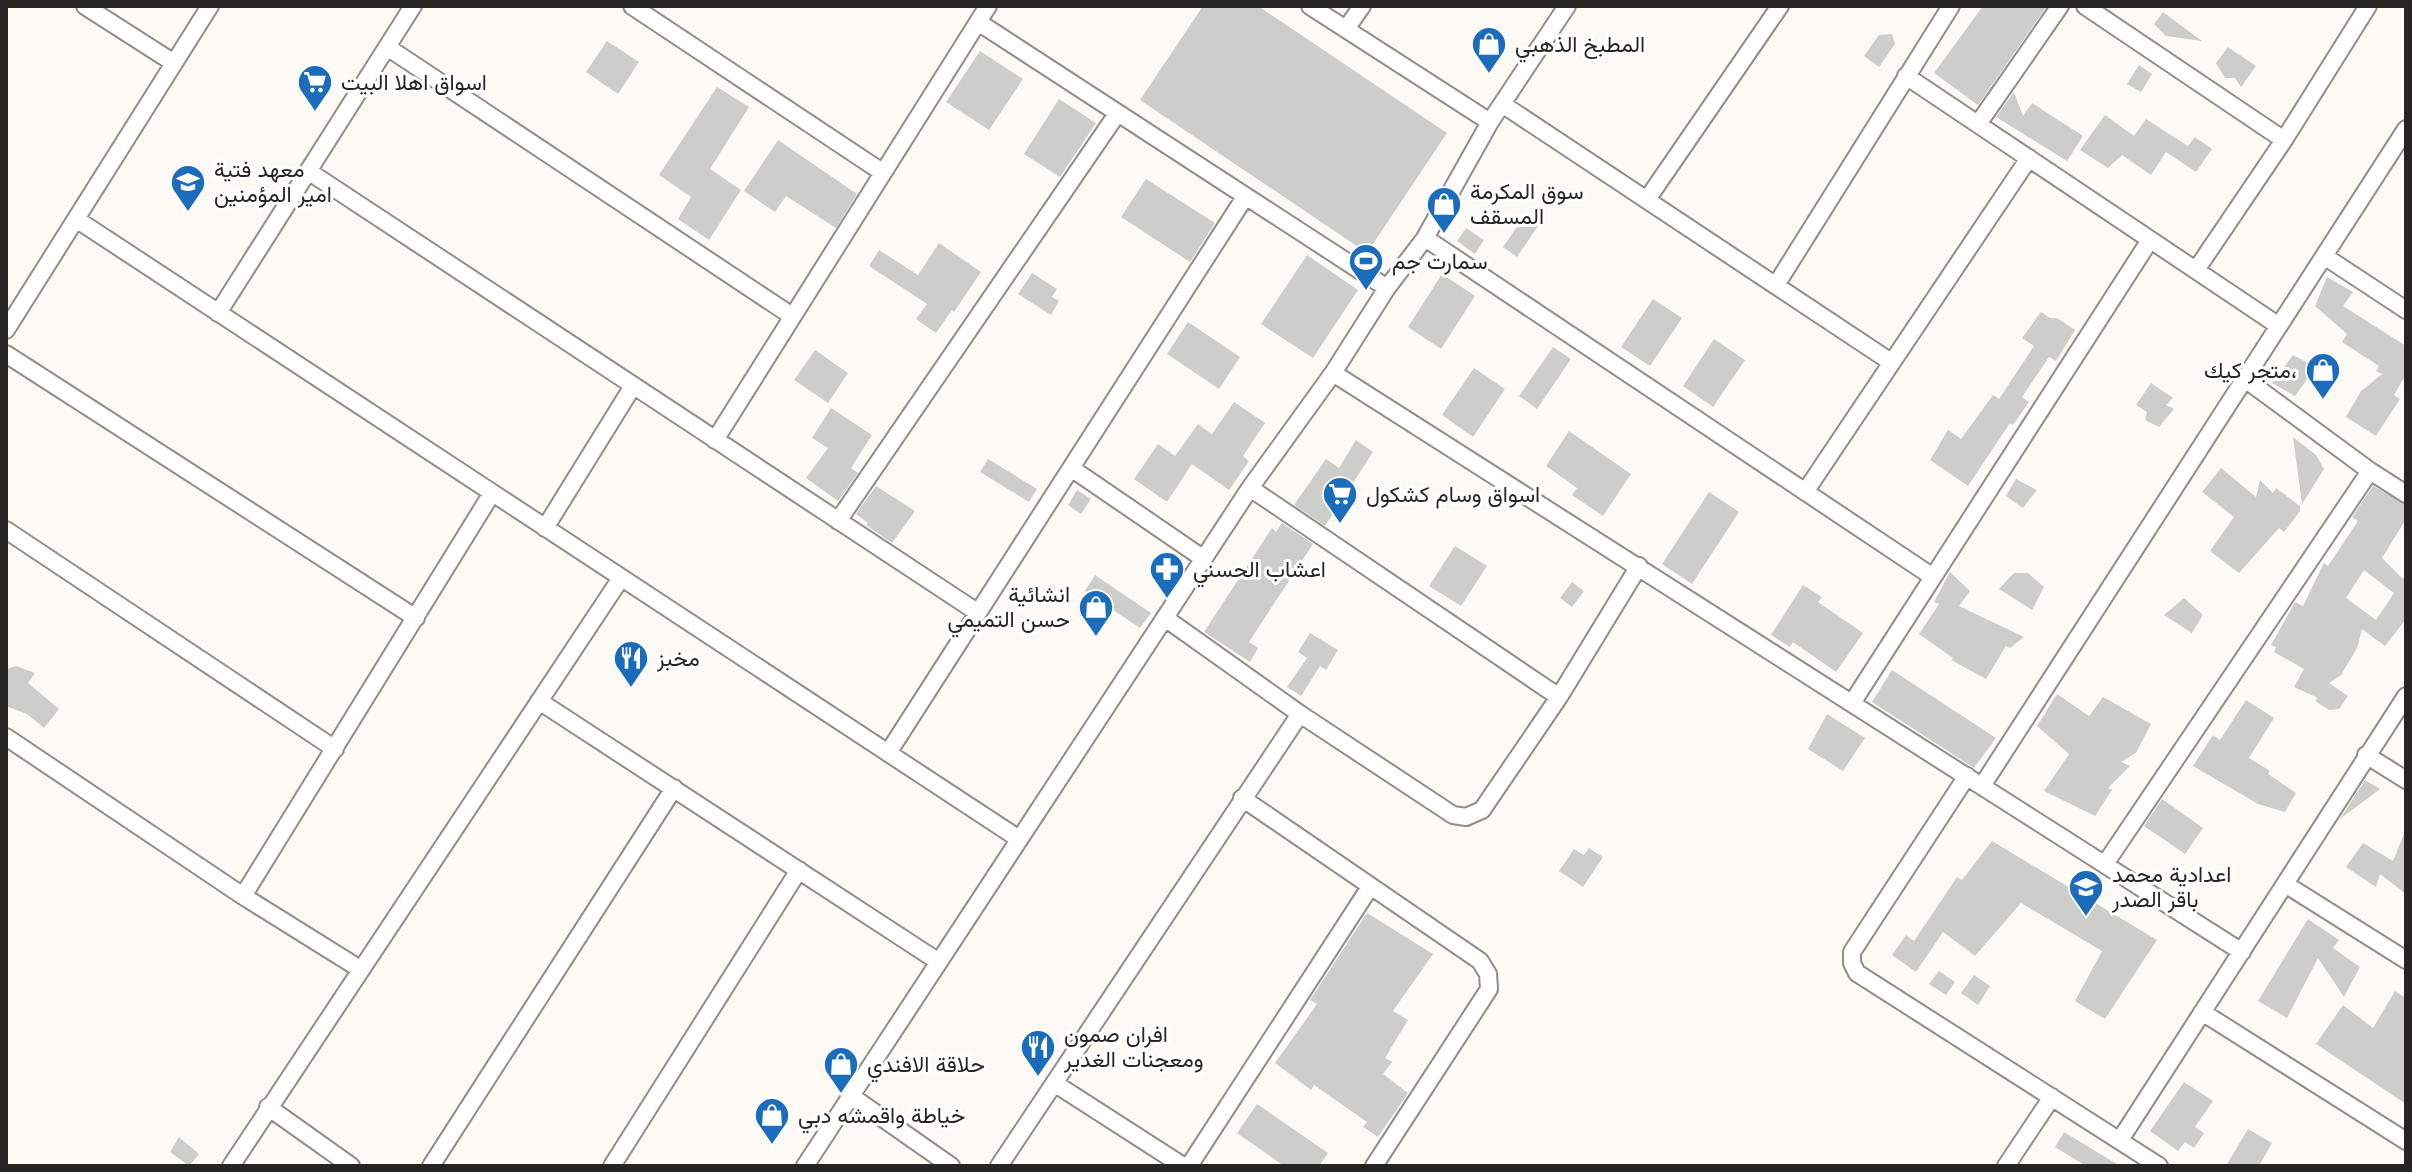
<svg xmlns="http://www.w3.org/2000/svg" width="2412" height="1172" viewBox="0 0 2412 1172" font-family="Arial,Vazirmatn,sans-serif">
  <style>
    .building { fill: #cdcec9; fill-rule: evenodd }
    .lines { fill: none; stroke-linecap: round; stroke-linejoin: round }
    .street-casing { stroke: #918e89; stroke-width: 20 }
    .street { stroke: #fff; stroke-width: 16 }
    .labels { text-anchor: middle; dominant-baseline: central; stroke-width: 6; stroke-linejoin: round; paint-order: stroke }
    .poi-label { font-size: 22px; fill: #262523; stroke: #fff; text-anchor: start }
  </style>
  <rect width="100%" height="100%" fill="#fdfaf5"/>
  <path class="building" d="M1203 6H1258L1447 133 1367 253 1140 100Z
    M1983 6H2047L1978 105 1934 73Z
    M2163 12 2202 41 2166 36 2154 24Z
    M1892 34 1895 44 1879 67 1864 56 1879 35Z
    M607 41 639 62 618 94 586 72Z
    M2228 47 2256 66 2241 87 2235 78H2225L2216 63Z
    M980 51 1023 79 989 130 946 102Z
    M2139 65 2152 74 2141 92 2127 84Z
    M717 87 749 107 710 169 741 190 709 240 678 219 691 197 659 175Z
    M2014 92 2023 116 2032 103 2083 136 2067 161 1996 117Z
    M1059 99 1096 123 1060 177 1024 154Z
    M2105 115 2134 136 2146 119 2188 146 2195 137 2212 149 2196 172 2166 152 2151 175 2122 155 2108 168 2080 150Z
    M778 140 857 194 836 228 786 196 775 212 744 191Z
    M1146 179 1215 223 1190 262 1121 217Z
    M1526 214 1540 223 1517 257 1503 247Z
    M1466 228 1484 240 1475 254 1457 241Z
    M939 243 981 272 954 312 952 310 936 333 916 319 927 304 869 266 879 250 918 275Z
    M1307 255 1358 290 1313 358 1261 324Z
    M1032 273 1057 289 1052 297 1059 301 1051 315 1018 294Z
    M1442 274 1475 296 1441 349 1408 327Z
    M2327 277 2353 292 2343 306 2406 346V374L2394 395 2400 399 2376 436 2346 417 2361 391 2382 374 2376 371 2379 366 2342 342 2347 334 2315 306Z
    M1653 299 1682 318 1650 366 1621 347Z
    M2041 312 2050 318H2057L2075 330 2056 361 2049 357 2022 397 2029 402 2013 425 2010 423 1968 486 1930 460 1948 430 1961 439 1993 395 1999 399 2034 346 2022 338Z
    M1188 322 1240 357 1219 389 1167 354Z
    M1714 339 1745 360 1713 407 1683 386Z
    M1553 347 1571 359 1537 409 1519 396Z
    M815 350 848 373 828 403 794 380Z
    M2293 355 2316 367 2295 396 2272 383Z
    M1474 368 1505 389 1473 437 1442 415Z
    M2151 383 2173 398 2166 405 2174 409 2159 427 2145 420 2147 412 2136 405Z
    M1234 402 1265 423 1243 456 1249 461 1229 490 1192 464 1167 502 1134 479 1158 444 1175 456 1198 424 1212 434Z
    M831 408 872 435 851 468 858 473 838 501 806 478 828 448 812 438Z
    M1569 431 1631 474 1603 516 1572 495 1577 488 1546 466Z
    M2293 437 2316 455 2324 469 2302 504Z
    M1356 440 1373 452 1325 526 1294 505 1326 459 1339 468Z
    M988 459 1037 489 1029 502 980 472Z
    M2221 468 2256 497 2260 480 2273 493 2276 488 2300 506V511L2284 532 2279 528 2239 573 2210 551 2234 517 2202 492Z
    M2016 479 2037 490 2023 508 2006 496Z
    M876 486 915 511 892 543 866 525 868 523 856 514Z
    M2373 486 2406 505V519L2382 558 2403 579 2406 574V619L2385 646 2362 629 2357 648 2341 675 2329 683 2348 696 2339 709 2329 710 2315 701 2318 698 2294 687 2304 669 2274 652 2276 647 2271 645 2295 602 2303 606 2324 563 2328 566 2358 521 2352 517ZM2364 570 2394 593 2376 620 2346 598Z
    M1077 490 1091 499 1081 514 1068 505Z
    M1709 492 1739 512 1692 584 1662 564Z
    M1282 523 1313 544 1249 642 1258 648 1250 662 1204 632 1272 528 1276 532Z
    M1455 546 1487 566 1461 606 1429 586Z
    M1950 572 1970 591 1959 606 2024 637 2010 648 2006 646 1986 679 1951 660 1953 658 1919 634 1939 604 1934 602Z
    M2014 573H2028L2044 587 2032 610 1999 589Z
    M1095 575 1151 613 1140 628 1085 591Z
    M1572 582 1584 591 1572 607 1560 598Z
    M1803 585 1822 597 1818 602 1863 633 1836 672 1793 642 1790 647 1771 635Z
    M2184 598 2203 615 2192 633 2164 615Z
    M1310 633 1338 650 1326 670 1320 666 1301 696 1287 687 1307 658 1298 652Z
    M16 666 35 673 28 683 59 709 44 728 27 714 6 706V669Z
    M1892 670 1996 738 1974 768 1872 702Z
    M2057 694 2089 716 2103 697 2151 724 2136 753 2121 762 2130 766 2108 788 2112 790 2095 816 2044 791 2069 754 2037 726Z
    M2246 700 2274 718 2249 758 2270 771 2268 774 2296 793 2285 812 2258 804 2193 766 2213 735 2220 740Z
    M1827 714 1865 738 1843 771 1808 749Z
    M2365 780 2380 789 2340 819Z
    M2162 799 2203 828 2185 854 2144 826Z
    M2406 829V894L2380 874 2376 887 2346 867 2363 843 2393 861Z
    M1992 841 2157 940 2105 1019 2075 1001 2102 951 2021 903 1975 956 1943 932 1916 972 1892 955 1906 935 1914 941 1957 877 1962 880Z
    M1589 848 1603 857 1583 887 1559 871 1574 849 1584 855Z
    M1367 913 1433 954 1393 1011 1408 1020 1385 1058 1392 1062 1383 1074 1408 1093 1378 1137 1363 1127 1367 1122 1314 1085 1311 1090 1275 1063 1317 1004 1310 1000Z
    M2308 919 2339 940 2333 948 2360 967 2344 997 2318 958 2287 1018 2258 1001Z
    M1939 971 1955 982 1946 995 1929 984Z
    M1974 975 1990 986 1978 1005 1961 993Z
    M2395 991 2406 998V1104L2316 1044 2343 1005 2373 1028Z
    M2184 1082 2213 1101 2195 1127 2204 1133 2194 1148 2185 1142 2178 1151 2150 1131Z
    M1257 1104 1328 1153 1319 1166H1284L1237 1133Z
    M2248 1129 2272 1143 2259 1166H2226Z
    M2064 1132 2120 1166H2086L2055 1147Z
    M179 1137 199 1154 189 1166 170 1152Z"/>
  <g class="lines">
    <g class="street-casing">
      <path id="street" d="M85 6 174 63
        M632 6 882 172
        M1310 6 1490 122
        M2085 6 2284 140
        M978 22 1387 288
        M1346 29 1362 6
        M387 47 792 316
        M1906 76 2279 326
        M1502 104 1891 362
        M1978 124 2060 6
        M308 171 977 612
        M1648 198 1780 6
        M76 219 1019 839
        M1425 238 1933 577
        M2324 256 2406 310
        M2196 270 2284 140 2368 6
        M1776 285 1951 6
        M218 313 413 6
        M6 330 210 6
        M6 354 416 618
        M1333 373 2242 952
        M2245 379 2370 471 2406 494
        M715 440 988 6
        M1071 468 1204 559
        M1250 488 1559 697
        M1805 492 2029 158
        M838 521 1117 114
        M545 528 633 386
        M6 530 335 749
        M1165 618 1300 714 1453 815 1466 817 1482 810 1559 697 1639 566
        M539 701 939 962
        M1852 703 2150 240
        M6 737 243 896 360 969
        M888 753 1245 197
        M2366 755 2406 780
        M1967 776 1852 952V963L1857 973 2159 1166
        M1982 786 2406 129
        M1242 798 1480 961 1488 974 1489 989 1374 1166
        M2105 864 2370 471
        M2285 884 2406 960
        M243 896 492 493
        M2202 1012 2406 1141
        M1054 1083 1183 1166
        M851 1096 951 1166
        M268 1107 351 1166
        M2120 1140 2406 696
        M231 1166 621 578
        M431 1166 674 788
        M612 1166 799 870
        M805 1166 1250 488 1333 373 1387 288 1425 238 1490 122 1567 6
        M999 1166 1300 714
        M1189 1166 1370 887
        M2006 1166 2052 1097"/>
    </g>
    <use href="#street" class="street"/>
  </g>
  <defs>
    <g id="shop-pin" transform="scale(1.8)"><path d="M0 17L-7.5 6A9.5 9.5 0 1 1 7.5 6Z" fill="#1b6cbb" stroke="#fff"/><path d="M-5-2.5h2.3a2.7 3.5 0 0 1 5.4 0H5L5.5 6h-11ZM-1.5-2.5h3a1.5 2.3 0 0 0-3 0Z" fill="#fff"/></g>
    <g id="supermarket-pin" transform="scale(1.8)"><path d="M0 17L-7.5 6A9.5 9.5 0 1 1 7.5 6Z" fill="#1b6cbb" stroke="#fff"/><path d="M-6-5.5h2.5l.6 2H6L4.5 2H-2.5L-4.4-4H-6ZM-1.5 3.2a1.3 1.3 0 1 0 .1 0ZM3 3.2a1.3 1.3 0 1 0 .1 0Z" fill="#fff"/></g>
    <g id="school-pin" transform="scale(1.8)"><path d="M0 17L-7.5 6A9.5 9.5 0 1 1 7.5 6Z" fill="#1b6cbb" stroke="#fff"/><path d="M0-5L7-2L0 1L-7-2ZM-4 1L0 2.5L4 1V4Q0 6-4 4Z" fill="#fff"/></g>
    <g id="stadium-pin" transform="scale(1.8)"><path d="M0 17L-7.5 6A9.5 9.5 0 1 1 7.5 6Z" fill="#1b6cbb" stroke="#fff"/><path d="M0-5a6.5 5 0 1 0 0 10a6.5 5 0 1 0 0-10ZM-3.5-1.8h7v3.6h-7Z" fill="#fff"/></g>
    <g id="pharmacy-pin" transform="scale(1.8)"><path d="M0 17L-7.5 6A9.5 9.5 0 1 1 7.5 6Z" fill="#1b6cbb" stroke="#fff"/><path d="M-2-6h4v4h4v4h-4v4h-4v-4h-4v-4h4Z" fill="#fff"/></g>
    <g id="restaurant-pin" transform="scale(1.8)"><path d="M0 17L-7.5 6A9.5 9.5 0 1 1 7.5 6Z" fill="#1b6cbb" stroke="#fff"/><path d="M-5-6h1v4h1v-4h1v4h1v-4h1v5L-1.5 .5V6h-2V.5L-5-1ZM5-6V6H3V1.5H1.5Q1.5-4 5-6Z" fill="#fff"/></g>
  </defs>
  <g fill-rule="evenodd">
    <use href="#shop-pin" x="1489" y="44"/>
    <use href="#supermarket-pin" x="315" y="82"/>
    <use href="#school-pin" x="188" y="182"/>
    <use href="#shop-pin" x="1444" y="204"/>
    <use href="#stadium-pin" x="1366" y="261"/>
    <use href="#shop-pin" x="2323" y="370"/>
    <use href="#supermarket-pin" x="1340" y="494"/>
    <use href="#pharmacy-pin" x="1167" y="569"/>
    <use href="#shop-pin" x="1096" y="607"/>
    <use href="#restaurant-pin" x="631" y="658"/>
    <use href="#school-pin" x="2086" y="887"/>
    <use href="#restaurant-pin" x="1038" y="1047"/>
    <use href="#shop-pin" x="841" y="1064"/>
    <use href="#shop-pin" x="772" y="1115"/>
  </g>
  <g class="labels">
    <g class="poi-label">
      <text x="1515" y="44">المطبخ الذهبي</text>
      <text x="341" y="82">اسواق اهلا البيت</text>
      <text x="214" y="169">معهد فتية<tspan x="214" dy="25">امير المؤمنين</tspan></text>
      <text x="1470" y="191">سوق المكرمة<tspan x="1470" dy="25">المسقف</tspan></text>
      <text x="1392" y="261">سمارت جم</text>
      <text x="2297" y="370" text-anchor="end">متجر كيك،</text>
      <text x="1366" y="494">اسواق وسام كشكول</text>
      <text x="1193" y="569">اعشاب الحسني</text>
      <text x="1070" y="594" text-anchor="end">انشائية<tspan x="1070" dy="25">حسن التميمي</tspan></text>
      <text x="657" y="658">مخبز</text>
      <text x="2112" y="874">اعدادية محمد<tspan x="2112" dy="25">باقر الصدر</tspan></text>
      <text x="1064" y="1034">افران صمون<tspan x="1064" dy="25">ومعجنات الغدير</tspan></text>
      <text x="867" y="1064">حلاقة الافندي</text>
      <text x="798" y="1115">خياطة واقمشه دبي</text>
    </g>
  </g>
  <rect width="2412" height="1172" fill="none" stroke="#262523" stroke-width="16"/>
</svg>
